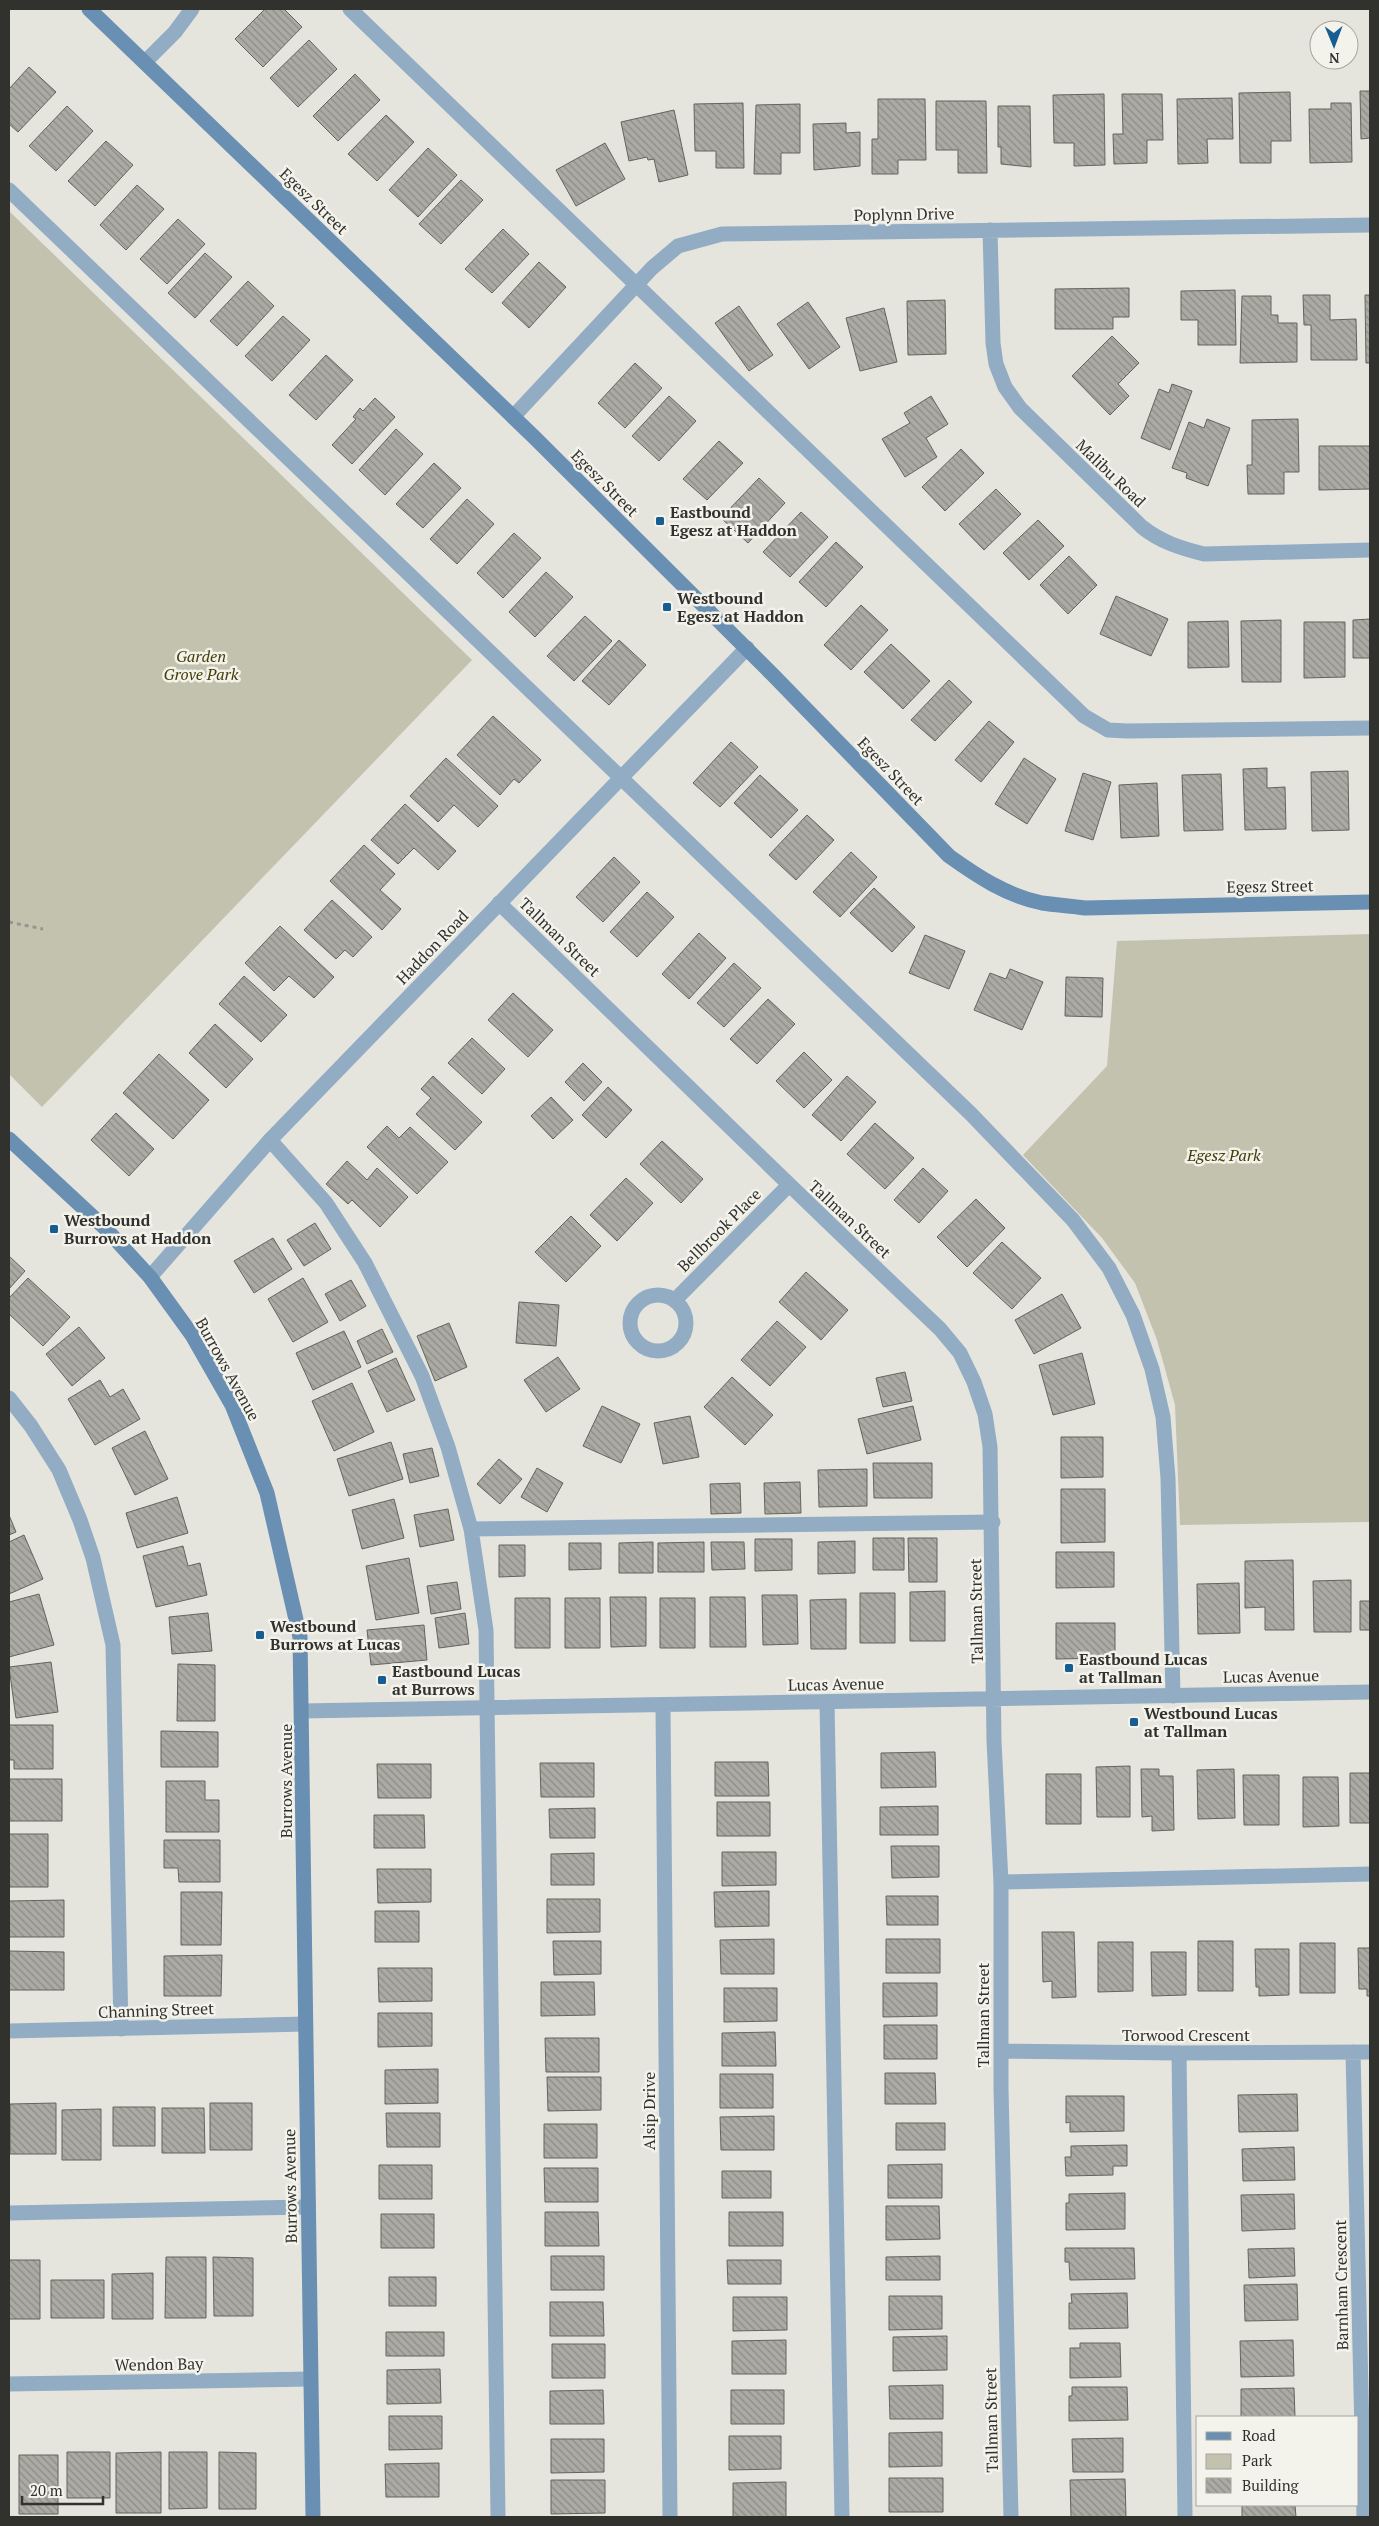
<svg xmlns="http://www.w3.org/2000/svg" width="1379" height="2526" viewBox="0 0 1379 2526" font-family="'PT Serif',serif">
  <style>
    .park { fill: #c3c2ae }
    .building { fill: url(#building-back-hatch); stroke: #64645e }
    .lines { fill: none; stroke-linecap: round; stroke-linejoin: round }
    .path { stroke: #969690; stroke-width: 3; stroke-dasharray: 4 4; stroke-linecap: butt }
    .lane { stroke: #92acc4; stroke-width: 15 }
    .street { stroke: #92acc4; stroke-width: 15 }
    .secondary { stroke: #698fb3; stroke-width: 15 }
    .poi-dot { fill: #175d91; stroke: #f3f2eb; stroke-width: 2 }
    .labels { text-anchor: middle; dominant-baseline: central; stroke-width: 5; stroke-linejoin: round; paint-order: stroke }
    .street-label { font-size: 16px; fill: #31312e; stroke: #f3f2eb }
    .poi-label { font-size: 16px; font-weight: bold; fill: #31312e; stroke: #f3f2eb; text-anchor: start }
    .park-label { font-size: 16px; font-style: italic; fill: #443e08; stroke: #f3f2eb }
  </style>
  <defs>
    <pattern id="building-back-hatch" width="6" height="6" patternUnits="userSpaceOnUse" patternTransform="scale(1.25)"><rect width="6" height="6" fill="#abaaa3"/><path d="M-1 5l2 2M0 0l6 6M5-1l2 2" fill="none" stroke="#8c8b85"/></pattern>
  </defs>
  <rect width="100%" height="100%" fill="#e5e5de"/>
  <path class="park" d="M9 211 472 660 42 1107 9 1074Z
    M1370 934V1522L1180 1525 1175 1405 1157 1340 1135 1283 1102 1238 1023 1155 1107 1066 1117 941Z"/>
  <path class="building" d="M265 9H284L302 27 263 67 235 39Z
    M309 40 337 69 298 107 270 78Z
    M29 67 56 92 18 132 9 124V89Z
    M355 74 380 100 338 141 313 116Z
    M1360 91H1370V138L1361 139Z
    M1290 92 1291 141H1271V163H1240L1239 93Z
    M1104 94 1105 165 1074 166V143H1054L1053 95Z
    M1122 94H1162L1163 140H1147V163L1114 164 1113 134H1123Z
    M1232 98 1233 139H1207L1208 163 1178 164 1177 99Z
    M878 99H925L926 160H898V174H872V139H878Z
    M936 101H986L987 173H958V150H936Z
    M743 103 744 168H716V151H695L694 104Z
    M1331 103H1351L1352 162 1310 163 1309 109H1331Z
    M800 104V153H781V174H754L756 105Z
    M67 106 93 131 56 171 29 146Z
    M998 106H1030L1031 167 1001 164V147H998Z
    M674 110 688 175 659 182 654 159 648 160 647 157 629 161 621 122Z
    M386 115 414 142 377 181 348 154Z
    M846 123V133L860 132V166L814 170 813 124Z
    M106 141 133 165 95 206 68 181Z
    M605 143 625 179 576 206 556 170Z
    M428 148 457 175 418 217 389 190Z
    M461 180 483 200 441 244 419 224Z
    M137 185 164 209 126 250 100 225Z
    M178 219 205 244 167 284 140 259Z
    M503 229 529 254 492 293 465 269Z
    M205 253 232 277 195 318 168 293Z
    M539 262 566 287 529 328 502 303Z
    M248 281 274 306 237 346 210 321Z
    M1129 288V317H1113V329H1055V289Z
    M1235 290 1236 345H1198V320H1181V291Z
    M1303 295H1330V320L1356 319 1357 360H1311V325H1304Z
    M1365 295H1370V363H1366Z
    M1242 296H1271V315H1278V323H1297V362L1240 363Z
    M945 300 946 354 908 355 907 301Z
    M808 302 840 347 809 369 777 324Z
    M739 306 773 355 749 371 715 323Z
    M884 308 897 362 860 371 846 318Z
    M283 316 310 340 272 381 245 356Z
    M1112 336 1139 363 1118 384 1129 396 1110 415 1072 376Z
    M326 355 353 380 316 420 289 395Z
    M635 363 662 388 625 428 598 403Z
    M1172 384 1192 391 1170 450 1141 438 1159 389 1169 393Z
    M669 396 696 421 659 461 632 436Z
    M931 396 948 424 926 438 937 457 905 477 882 439 910 423 904 413Z
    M375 398 395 417 352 464 332 445 356 419 353 417 360 408 363 411Z
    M1207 419 1230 428 1208 486 1186 478 1187 473 1172 468 1189 422 1204 428Z
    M1298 419 1299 472H1284V494H1248L1247 465H1252V420Z
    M396 429 423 454 385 495 359 470Z
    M719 441 743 463 707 500 683 479Z
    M1319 446H1370V489L1319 490Z
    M961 449 984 473 945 511 922 487Z
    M434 463 461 488 423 528 396 504Z
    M759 478 785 503 748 543 721 518Z
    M996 489 1021 514 984 550 959 524Z
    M467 499 494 524 457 564 430 539Z
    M801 512 828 537 790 577 763 552Z
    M1038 520 1064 546 1029 580 1003 553Z
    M514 533 541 558 503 598 477 573Z
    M836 542 863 567 826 607 799 582Z
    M1069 556 1097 585 1068 614 1040 585Z
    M546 572 573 597 535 637 509 612Z
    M1116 596 1168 619 1151 656 1100 634Z
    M861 605 888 630 851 670 824 645Z
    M585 616 612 641 574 681 547 656Z
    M1370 619V658H1353V620Z
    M1281 620V682H1242L1241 621Z
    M1228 621 1229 667 1188 668V622Z
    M1304 622H1345V677L1304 678Z
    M619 640 646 665 609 705 582 681Z
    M891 644 930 681 903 709 864 672Z
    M949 680 972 702 935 741 911 720Z
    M493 716 541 760 519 783 514 779 500 795 457 755Z
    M989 721 1014 742 981 782 955 760Z
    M731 742 758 767 720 807 693 783Z
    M446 758 498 806 478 827 454 805 438 822 410 796Z
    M1024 758 1056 779 1027 824 995 804Z
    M1267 768V788L1285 787 1286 829 1245 830 1243 769Z
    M1348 771 1349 830 1312 831 1311 772Z
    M1083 773 1111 782 1093 840 1065 831Z
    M1221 774 1223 830 1184 831 1182 775Z
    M760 775 798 810 771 838 734 803Z
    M1157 783 1159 836 1121 838 1119 785Z
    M405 804 456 851 438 870 414 848 398 864 371 840Z
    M807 815 834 840 796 880 769 855Z
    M364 845 395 874 380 890 401 909 382 930 330 881Z
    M851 852 877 877 840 917 813 892Z
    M614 857 640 882 603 922 576 897Z
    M874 888 915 927 892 952 850 913Z
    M647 892 674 917 637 957 610 932Z
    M332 900 372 937 353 957 345 950 336 959 304 930Z
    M280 926 334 977 314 998 289 976 274 991 245 963Z
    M699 933 726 958 689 999 662 974Z
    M925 935 965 951 949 989 909 973Z
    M734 963 761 988 724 1027 697 1003Z
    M1010 969 1043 982 1022 1030 974 1010 990 973 1006 979Z
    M244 976 287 1015 261 1042 219 1004Z
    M1066 977 1103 978 1102 1017 1065 1016Z
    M513 993 553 1030 528 1057 488 1020Z
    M768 999 795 1024 757 1064 730 1039Z
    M215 1024 253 1059 226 1088 189 1053Z
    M472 1038 505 1069 482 1094 448 1063Z
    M804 1052 832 1080 804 1108 776 1081Z
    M159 1054 209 1100 173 1139 123 1093Z
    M583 1063 602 1082 584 1101 565 1082Z
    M433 1076 482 1122 455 1150 416 1114 431 1098 421 1089Z
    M847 1076 876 1102 841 1141 812 1115Z
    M608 1087 632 1110 606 1138 582 1115Z
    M551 1097 573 1120 553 1139 531 1116Z
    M116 1113 154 1149 129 1176 91 1140Z
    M875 1123 914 1158 885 1189 847 1154Z
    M387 1126 399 1138 410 1127 448 1162 417 1194 367 1147Z
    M662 1141 703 1179 681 1203 640 1164Z
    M347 1161 367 1180 377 1168 408 1197 380 1227 352 1200 348 1204 326 1184Z
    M923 1168 948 1191 919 1223 894 1200Z
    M626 1178 653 1203 617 1241 590 1215Z
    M976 1199 1005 1228 967 1267 937 1237Z
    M571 1216 601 1246 566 1282 535 1252Z
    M315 1223 331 1249 304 1266 287 1240Z
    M273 1238 292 1269 254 1293 234 1261Z
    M1002 1242 1041 1278 1012 1309 973 1273Z
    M9 1256 25 1271 9 1289Z
    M806 1272 848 1310 821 1340 779 1302Z
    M28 1278 70 1317 43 1346 9 1314V1298Z
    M303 1278 328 1322 293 1342 268 1299Z
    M351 1280 366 1306 340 1321 325 1294Z
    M1062 1294 1081 1328 1034 1354 1015 1320Z
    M519 1302 559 1305 556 1346 516 1343Z
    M777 1321 806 1347 770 1386 741 1360Z
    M449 1323 467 1367 435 1381 417 1336Z
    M79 1327 105 1358 72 1386 46 1354Z
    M382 1329 393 1352 367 1364 357 1341Z
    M344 1331 361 1367 313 1390 296 1353Z
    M1082 1353 1095 1404 1053 1415 1039 1365Z
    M558 1357 580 1389 546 1412 524 1380Z
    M396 1358 415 1400 387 1412 368 1371Z
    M905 1372 912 1401 883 1407 876 1378Z
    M732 1377 773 1415 745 1445 704 1407Z
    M100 1380 110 1397 123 1389 140 1419 95 1445 68 1399Z
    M352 1383 374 1432 334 1451 312 1401Z
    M602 1406 640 1424 621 1463 583 1446Z
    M913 1406 921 1440 867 1454 858 1419Z
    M690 1416 699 1457 663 1464 654 1423Z
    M145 1431 168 1479 135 1495 112 1448Z
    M1061 1437H1103V1477L1061 1478Z
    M391 1442 403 1479 349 1496 337 1459Z
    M432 1448 439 1476 410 1483 403 1454Z
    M499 1459 522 1479 500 1504 477 1484Z
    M873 1463H932V1498H874Z
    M537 1468 563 1483 547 1512 521 1497Z
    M867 1469V1506L819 1507 818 1470Z
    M800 1482 801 1513 765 1514 764 1483Z
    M740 1483 741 1513 711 1514 710 1484Z
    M1061 1489H1105V1542L1061 1543Z
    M177 1497 188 1533 137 1548 126 1513Z
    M394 1499 404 1538 362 1549 352 1510Z
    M448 1509 454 1540 420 1547 414 1515Z
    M9 1515 16 1532 9 1535Z
    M24 1535 43 1579 9 1594V1542Z
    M873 1538H904V1570H873Z
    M908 1538H937V1582H909Z
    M755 1539H792V1570L755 1571Z
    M855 1541V1573L818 1574V1542Z
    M653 1542V1573H619V1543Z
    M704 1542V1572H658V1543Z
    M711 1542H744L745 1569 712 1570Z
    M569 1543H601V1569L569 1570Z
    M499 1545H525V1576L499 1577Z
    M183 1546 188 1566 200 1563 207 1595 156 1607 143 1556Z
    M1056 1552H1114V1587L1056 1588Z
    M409 1558 419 1613 376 1620 366 1566Z
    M1293 1560 1294 1630H1265V1607L1245 1608V1561Z
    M1351 1580V1632H1314L1313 1581Z
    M457 1582 461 1609 431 1614 427 1586Z
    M1239 1583 1240 1633 1198 1634 1197 1584Z
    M945 1591V1641H910V1592Z
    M860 1593H895V1643H860Z
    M39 1594 54 1645 9 1657V1602Z
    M762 1595H797L798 1644 763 1645Z
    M610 1597H646V1646L611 1647Z
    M710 1597H745L746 1647H710Z
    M515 1598H550V1648H515Z
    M565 1598H600V1648H565Z
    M660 1598H695V1648H660Z
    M846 1599V1649H811L810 1600Z
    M1360 1601H1370V1630H1360Z
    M208 1613 212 1651 172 1654 169 1617Z
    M465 1613 469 1644 439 1648 435 1618Z
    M1056 1623H1115V1658L1056 1659Z
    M424 1625 427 1660 371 1665 367 1630Z
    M51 1662 58 1712 16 1718 9 1667Z
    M178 1664 215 1665V1721H177Z
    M9 1725H53V1769H14V1760H9Z
    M161 1731 218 1732V1767H161Z
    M935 1752 936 1787 881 1788V1753Z
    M715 1762H768L769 1796H715Z
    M540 1763H594V1797H541Z
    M377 1764H431V1798H378Z
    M1130 1766V1817H1097L1096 1767Z
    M1141 1769H1159V1776H1173L1174 1830 1152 1831V1816L1142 1817Z
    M1234 1769 1235 1818 1198 1819 1197 1770Z
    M1350 1773H1370V1823H1350Z
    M1046 1774H1081V1824H1046Z
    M1243 1775H1279V1825H1244Z
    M1303 1777H1338L1339 1826 1303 1827Z
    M9 1779H62V1821H9Z
    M166 1781H205V1800H219V1832H166Z
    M717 1802H770V1836H717Z
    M938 1806V1835H880V1807Z
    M595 1808V1838H550L549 1809Z
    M374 1815H424L425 1848H374Z
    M9 1834H48V1887H9Z
    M164 1840H220V1882H179L178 1868H164Z
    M891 1846H939V1877L892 1878Z
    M722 1852H776V1885L722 1886Z
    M594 1853V1885H551V1854Z
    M377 1869H431V1902L378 1903Z
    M769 1891V1926L715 1927 714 1892Z
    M181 1892H222L221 1945H181Z
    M886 1896H938V1925H887Z
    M547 1899H600V1932L547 1933Z
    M64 1900V1937H9V1901Z
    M375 1911H419V1942H375Z
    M1042 1932H1074L1076 1997 1052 1998V1981L1043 1982Z
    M774 1939V1974H721L720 1940Z
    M886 1939H940V1973H886Z
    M553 1941H601V1974L554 1975Z
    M1198 1941H1233V1991H1198Z
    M1098 1942H1133V1991L1098 1992Z
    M1300 1943H1335V1993H1300Z
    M1358 1948H1370V1996H1367V1989H1359Z
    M1255 1949H1289V1995L1259 1996V1987H1256Z
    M9 1951 64 1952V1990H9Z
    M1151 1952H1186V1995L1152 1996Z
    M222 1955 221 1996H164V1956Z
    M378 1968H432V2001L379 2002Z
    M541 1982H594L595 2015 541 2016Z
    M883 1983H937V2016L883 2017Z
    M724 1988H777V2021L724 2022Z
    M378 2013H432V2046L378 2047Z
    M884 2025H937V2059H884Z
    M775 2032 776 2066H722V2033Z
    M545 2038H599V2072H546Z
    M438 2069V2103L385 2104V2070Z
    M885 2073H935L936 2104H885Z
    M720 2074H773V2108H720Z
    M547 2077H601V2110L548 2111Z
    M1297 2094 1298 2131 1239 2132 1238 2095Z
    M1066 2096H1124V2131L1070 2132V2122L1066 2123Z
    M56 2103V2154H10V2104Z
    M210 2103H252V2150H210Z
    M113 2107H155V2146H113Z
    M162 2108H204L205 2153H162Z
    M101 2109V2160H62V2110Z
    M386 2113H440V2147H387Z
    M774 2116V2150H721L720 2117Z
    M896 2123H945V2150H896Z
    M544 2124H597V2158H544Z
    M1127 2145V2166H1113V2175L1066 2176 1065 2157H1071V2146Z
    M1294 2147 1295 2180 1243 2181 1242 2149Z
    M942 2164V2198H888V2165Z
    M379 2165H432V2199H379Z
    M544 2168H598V2202H545Z
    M722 2171H771V2198H722Z
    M1125 2193V2229L1066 2230V2203H1069V2194Z
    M1294 2194 1295 2229 1242 2231 1241 2195Z
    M886 2206H939L940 2239 886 2240Z
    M545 2212H598L599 2246H545Z
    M729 2212H783V2246H729Z
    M381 2214H434V2248H381Z
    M1065 2248H1134L1135 2279 1070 2280 1069 2262H1065Z
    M1294 2248 1295 2276 1249 2278 1248 2249Z
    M551 2256H604V2290H551Z
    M940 2256V2280H886V2257Z
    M166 2257H206V2318H165Z
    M213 2257 253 2258V2316H214Z
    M9 2260H40V2319H9Z
    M727 2260H781V2284H728Z
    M153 2273V2319H112V2274Z
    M389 2277H436V2306H389Z
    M51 2280H104V2318H51Z
    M1297 2284 1298 2320 1245 2321 1244 2285Z
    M1127 2293 1128 2328 1069 2329V2303H1072L1071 2294Z
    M889 2296H942V2329L889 2330Z
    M733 2297H787V2330L733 2331Z
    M550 2302H603L604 2336H550Z
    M386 2332H444V2356H386Z
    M947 2336V2370L893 2371V2337Z
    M786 2340V2374H732V2341Z
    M1293 2340 1294 2376 1241 2377 1240 2341Z
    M1080 2343H1120L1121 2377 1070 2378V2348H1080Z
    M552 2344H605V2378H552Z
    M440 2369 441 2403 387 2404V2370Z
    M943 2385V2419H890L889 2386Z
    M1072 2387H1127L1128 2420 1069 2421V2396H1072Z
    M1294 2388 1295 2417H1241V2389Z
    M603 2390 604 2424H550V2391Z
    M731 2390H784V2424H731Z
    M389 2416H442V2449L389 2450Z
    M942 2432V2466L889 2467V2433Z
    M729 2436H781V2469L729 2470Z
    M1123 2438V2472H1073L1072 2439Z
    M551 2439H604V2472L551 2473Z
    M67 2452H110V2498H67Z
    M161 2452V2513H116V2453Z
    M169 2452H207V2508L169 2509Z
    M219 2452 256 2453V2509H219Z
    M19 2455H58V2514H19Z
    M439 2463V2497H386L385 2464Z
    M889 2478H943V2512H889Z
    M1125 2479 1126 2517H1071L1070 2480Z
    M551 2480H605V2513L551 2514Z
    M786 2482V2517H733V2483Z
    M1242 2505H1295L1296 2517H1242Z"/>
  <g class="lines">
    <path class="path" d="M9 922 43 929"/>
    <path class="lane" d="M350 9 1084 716 1108 730 1127 731 1370 728
      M9 190 971 1114 1073 1220 1109 1268 1133 1315 1152 1369 1163 1417 1168 1478 1173 1696
      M270 1140 326 1203 365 1263 422 1376 448 1447 471 1529 486 1630 498 2517
      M9 1398 31 1426 59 1470 80 1520 93 1558 113 1645 121 2029
      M471 1529 993 1522
      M827 1702 842 2517
      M1001 1882 1370 1874
      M1179 2053 1185 2517
      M9 2213 308 2207"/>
    <path class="street" d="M145 62 175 32 192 9
      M990 230 993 343 996 364 1005 387 1020 408 1142 527C1161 542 1180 548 1204 554L1370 550
      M513 417 652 268 678 246 722 234 1370 225
      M499 903C646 1045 791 1188 940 1329L960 1353 974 1382 985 1414 990 1447 994 1741 1001 1882V2088L1011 2517
      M150 1277 270 1140 747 648
      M630 1323a28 28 0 1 1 56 0a28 28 0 1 1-56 0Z
      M675 1300 789 1185
      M663 1705 670 2517
      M302 1711 1370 1692
      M9 2031 305 2024
      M1001 2051 1179 2053 1370 2052
      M1353 2052 1364 2517
      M9 2384 310 2379"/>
    <path class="secondary" d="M89 9 534 437 773 675 949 856C977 876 1007 896 1042 903 1056 905 1071 906 1085 908L1370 902
      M9 1139 106 1229 150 1277 192 1335 232 1405 267 1493 300 1637 313 2517"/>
  </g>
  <g class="poi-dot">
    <rect x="655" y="516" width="10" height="10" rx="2.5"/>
    <rect x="662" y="602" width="10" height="10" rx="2.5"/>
    <rect x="49" y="1224" width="10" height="10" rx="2.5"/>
    <rect x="255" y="1630" width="10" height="10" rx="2.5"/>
    <rect x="1064" y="1663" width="10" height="10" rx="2.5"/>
    <rect x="377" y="1675" width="10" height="10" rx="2.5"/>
    <rect x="1129" y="1717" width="10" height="10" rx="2.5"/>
  </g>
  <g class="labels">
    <g class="street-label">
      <text transform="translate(314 201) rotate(44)">Egesz Street</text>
      <text transform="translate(904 214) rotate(-1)">Poplynn Drive</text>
      <text transform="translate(1111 473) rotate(44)">Malibu Road</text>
      <text transform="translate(605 483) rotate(45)">Egesz Street</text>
      <text transform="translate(891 771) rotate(46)">Egesz Street</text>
      <text transform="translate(1270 886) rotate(-1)">Egesz Street</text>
      <text transform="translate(560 937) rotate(44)">Tallman Street</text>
      <text transform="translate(432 947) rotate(-46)">Haddon Road</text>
      <text transform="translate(850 1219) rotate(43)">Tallman Street</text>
      <text transform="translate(719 1230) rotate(-45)">Bellbrook Place</text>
      <text transform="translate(228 1369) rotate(61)">Burrows Avenue</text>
      <text transform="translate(976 1611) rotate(-91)">Tallman Street</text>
      <text transform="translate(1271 1676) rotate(-1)">Lucas Avenue</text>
      <text transform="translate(836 1684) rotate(-1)">Lucas Avenue</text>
      <text transform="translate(286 1781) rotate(-90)">Burrows Avenue</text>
      <text transform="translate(156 2010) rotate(-2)">Channing Street</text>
      <text transform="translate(983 2015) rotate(-90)">Tallman Street</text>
      <text x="1186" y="2035">Torwood Crescent</text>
      <text transform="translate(649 2111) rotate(-90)">Alsip Drive</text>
      <text transform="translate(290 2186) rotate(-91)">Burrows Avenue</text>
      <text transform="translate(1341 2285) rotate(-91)">Barnham Crescent</text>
      <text transform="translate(159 2364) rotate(-1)">Wendon Bay</text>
      <text transform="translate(991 2420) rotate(-91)">Tallman Street</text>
    </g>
    <g class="poi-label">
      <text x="670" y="512">Eastbound<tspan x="670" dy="18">Egesz at Haddon</tspan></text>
      <text x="677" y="598">Westbound<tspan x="677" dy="18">Egesz at Haddon</tspan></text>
      <text x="64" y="1220">Westbound<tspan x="64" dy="18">Burrows at Haddon</tspan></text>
      <text x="270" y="1626">Westbound<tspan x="270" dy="18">Burrows at Lucas</tspan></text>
      <text x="1079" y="1659">Eastbound Lucas<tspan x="1079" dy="18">at Tallman</tspan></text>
      <text x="392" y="1671">Eastbound Lucas<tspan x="392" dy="18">at Burrows</tspan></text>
      <text x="1144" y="1713">Westbound Lucas<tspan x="1144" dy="18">at Tallman</tspan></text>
    </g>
    <g class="park-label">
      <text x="201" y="656">Garden<tspan x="201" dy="18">Grove Park</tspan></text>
      <text x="1224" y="1155">Egesz Park</text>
    </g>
  </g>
  <rect width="1379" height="2526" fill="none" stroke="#31312e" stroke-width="20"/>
  <rect x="1196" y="2416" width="162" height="90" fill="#f3f2eb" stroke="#a5a59f"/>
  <rect x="1206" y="2432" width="25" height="8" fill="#698fb3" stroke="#a5a59f"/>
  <text x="1242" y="2441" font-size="15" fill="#31312e">Road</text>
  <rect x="1206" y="2454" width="25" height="15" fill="#c3c2ae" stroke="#a5a59f"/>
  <text x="1242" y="2466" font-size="15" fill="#31312e">Park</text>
  <rect x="1206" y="2478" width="25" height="15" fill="url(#building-back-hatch)" stroke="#a5a59f"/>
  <text x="1242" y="2491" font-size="15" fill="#31312e">Building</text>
  <g transform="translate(1334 45) rotate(179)"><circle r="24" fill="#f3f2eb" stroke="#a5a59f"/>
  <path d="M0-4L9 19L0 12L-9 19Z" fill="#175d91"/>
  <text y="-8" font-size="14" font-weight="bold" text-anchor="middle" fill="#31312e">N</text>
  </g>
  <path d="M22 2496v8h81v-8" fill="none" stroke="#31312e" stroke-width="2.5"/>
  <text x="30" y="2496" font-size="15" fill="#31312e" stroke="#f3f2eb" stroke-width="4" paint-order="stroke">20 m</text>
</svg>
